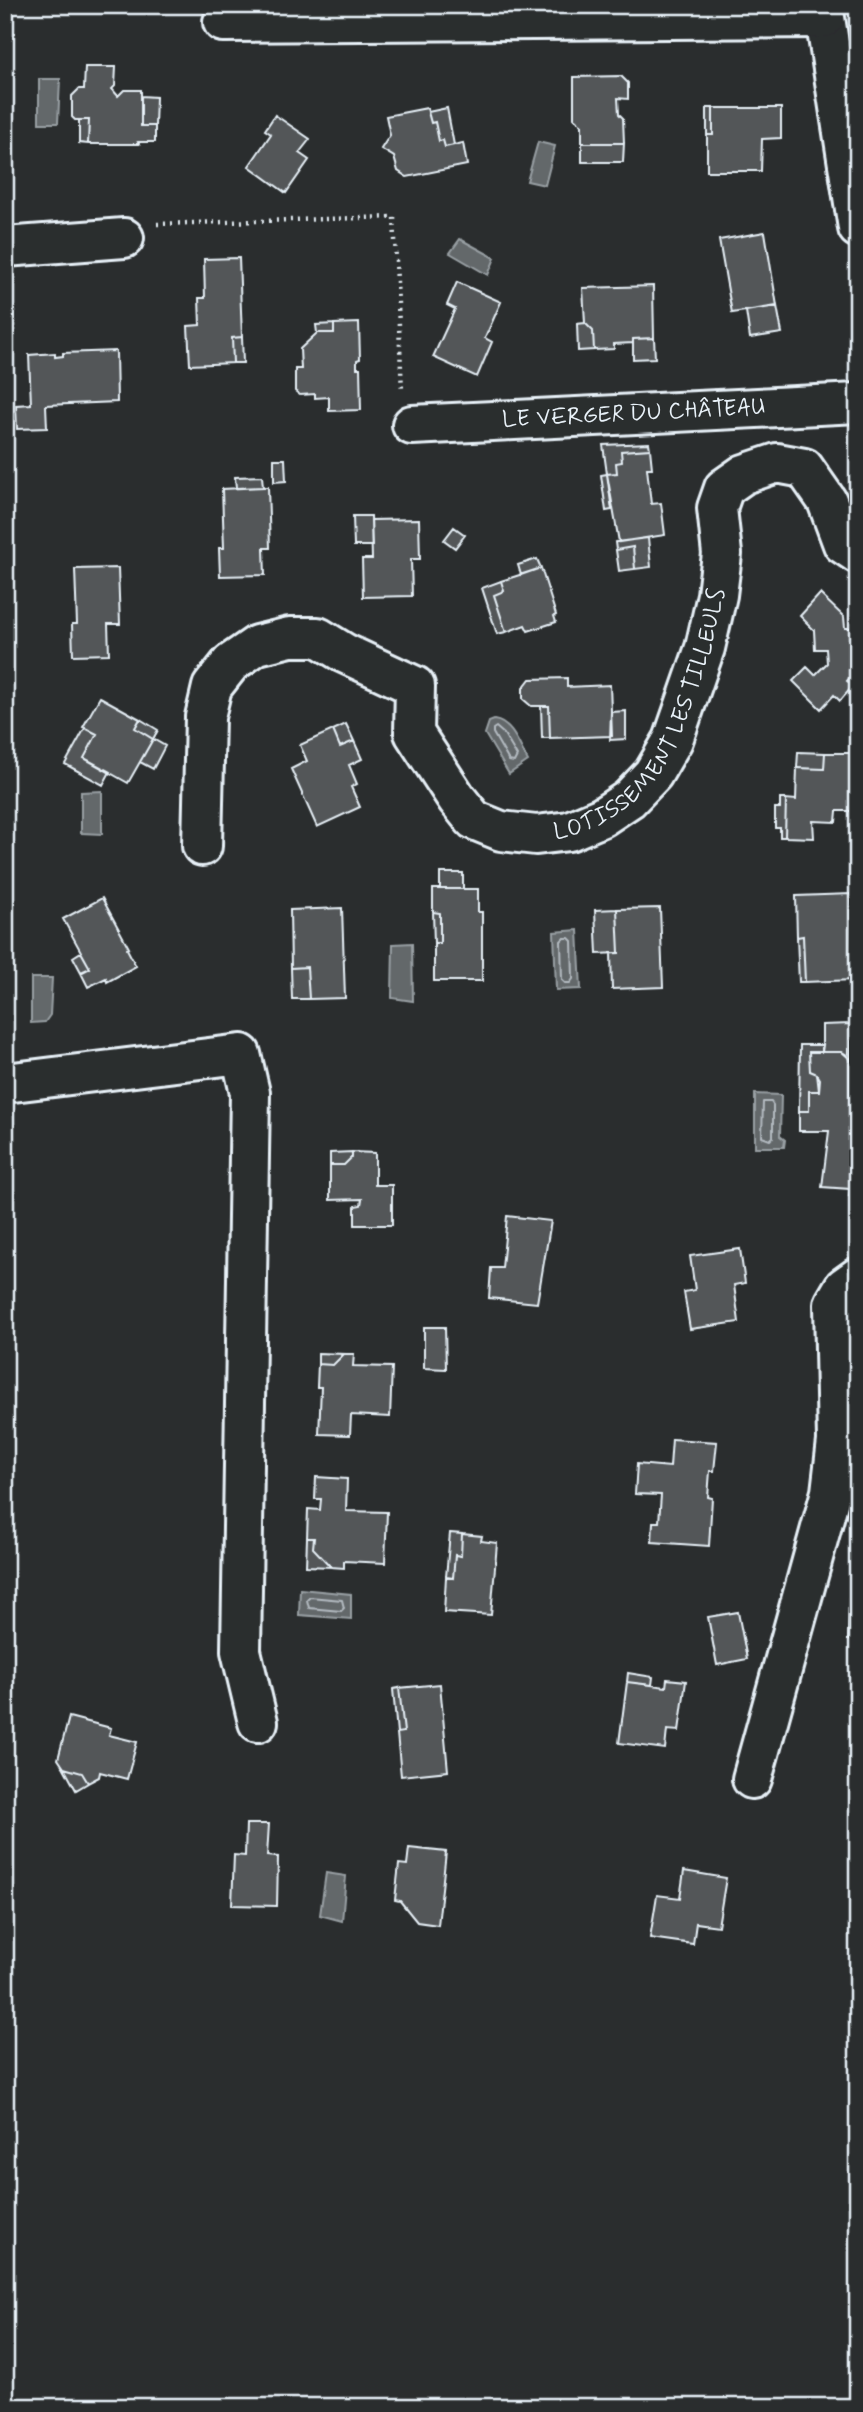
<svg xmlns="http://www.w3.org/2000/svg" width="863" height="2412" viewBox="0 0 863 2412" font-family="Mynerve,sans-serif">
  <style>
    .water { fill: #63686b; stroke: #989fa3; stroke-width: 2 }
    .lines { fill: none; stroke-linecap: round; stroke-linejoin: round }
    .shore { stroke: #b3bac0; stroke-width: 2 }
    .building { fill: #535759; stroke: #e8f1f8; stroke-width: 2 }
    .minor-casing { stroke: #e8f1f8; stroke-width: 44 }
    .path { stroke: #e8f1f8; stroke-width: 4.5; stroke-dasharray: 2 5; stroke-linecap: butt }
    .minor { stroke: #2a2d2e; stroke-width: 38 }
    .labels { text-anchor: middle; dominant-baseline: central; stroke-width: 7; stroke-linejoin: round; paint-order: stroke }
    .street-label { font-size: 23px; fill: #e8f1f8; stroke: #2a2d2e }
  </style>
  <rect width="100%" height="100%" fill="#2a2d2e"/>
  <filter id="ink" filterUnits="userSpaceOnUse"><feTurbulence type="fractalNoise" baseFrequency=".0143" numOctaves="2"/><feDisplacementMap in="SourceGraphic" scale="14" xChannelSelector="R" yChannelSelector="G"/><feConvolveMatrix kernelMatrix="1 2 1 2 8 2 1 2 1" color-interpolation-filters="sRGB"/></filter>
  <g filter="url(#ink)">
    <path class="water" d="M39 79H60L58 123H39Z
      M538 142 555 146 545 185 527 181Z
      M460 239 495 258 488 275 450 253Z
      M494 720C512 722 520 747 528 761L509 774 485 734 489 722Z
      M102 791V834L81 833V792Z
      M578 930 581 989 556 990 554 932Z
      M412 943 413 1001 392 998 393 944Z
      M31 978H52L50 1015 45 1022 31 1023Z
      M755 1094 781 1095 780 1136 785 1140 784 1147H755Z
      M300 1589 351 1594V1619L299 1615Z
      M326 1873 346 1876 342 1921 320 1915Z"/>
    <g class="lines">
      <path class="shore" d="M496 727 504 734 517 756 514 762 509 761 493 733V729Z
        M564 938H569L572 941 573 979 570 983H565L562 980 561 941Z
        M763 1102H771L773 1105V1137L770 1140 762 1137Z
        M310 1597 342 1600 344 1608 341 1611 309 1608 307 1600Z"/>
    </g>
    <path class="building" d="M85 67H116L115 86 112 89 118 96 124 90H141V126H155V142H138L139 144H88L89 120H75L72 117V96L79 89H84Z
      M621 76 628 83V99L618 98 619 114 623 118 624 143H582V125L574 118V77Z
      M141 96 156 97 155 126H141Z
      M427 108 431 123 435 122 439 141 443 140 445 147 463 143 467 165 407 177 398 171 394 157 381 149 390 135 386 116Z
      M447 108 454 145 445 147 443 140 439 141 435 122 431 123 428 112Z
      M707 108H713V135H707Z
      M713 108H781V138L762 139 761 171H707V135H713Z
      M275 115 310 139 299 153 309 160 286 193 249 166 271 134 265 130Z
      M79 120H89L88 144 79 143Z
      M582 143H624L623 162H582Z
      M765 232 777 306 732 313 719 240Z
      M239 258 242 337 232 338 233 363 190 365 188 326 200 325 199 298H205L204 259Z
      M457 282 501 302 485 338 492 342 477 377 433 357 455 309 447 305Z
      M653 286 654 338 633 339V343L614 344V349L594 350 593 331 585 323 583 288Z
      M777 306 782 333 750 338 746 311Z
      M359 323 360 359 357 360V368H360L361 410 329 411V397L315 398V394L300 395 295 391V369H301L300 349 317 333H334V324Z
      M585 323 593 331 594 350 578 351 577 324Z
      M334 324V333H317L316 325Z
      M242 337 243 363H233L232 338Z
      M654 338 655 358 633 359V339Z
      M116 351 117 402 46 405 47 428 17 429 16 405 31 404 29 355 55 353V357L63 356V353Z
      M649 443 650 449 621 451 622 462 616 463 617 473 607 474 603 445Z
      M650 449 652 468H647L651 504 661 503 665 535 619 542 607 474 617 473 616 463 622 462 621 451Z
      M274 459H285L286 481 274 482Z
      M607 474 612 510 606 511 601 475Z
      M262 476 263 487 236 488 235 477Z
      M263 487H268L270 548H264L265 575 220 576 219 548H224L222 489Z
      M353 516H371L372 546H354Z
      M419 519 420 559H411L412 596 363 597 362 559H372L371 520Z
      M454 527 465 535 455 548 444 540Z
      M648 538 651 567 635 569 633 547 616 550 615 542Z
      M633 547 635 569 619 571 616 550Z
      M537 559 541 568 521 575 518 565Z
      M118 568 120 624H108L109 654 73 655 72 624H77L75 569Z
      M541 568 556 615 554 616 556 622 528 631 525 625 506 632 494 595 504 591 501 581Z
      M501 581 504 591 494 595 506 632 497 634 482 588Z
      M820 594 844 617 845 628H855L856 671 847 681 853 686 840 701 834 695 821 709 793 681 807 667 815 675 827 663 826 649H815L814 630 800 616Z
      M567 678V687L610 685 612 736 550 738 549 706H531L523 699V688L530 679Z
      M100 697 140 719 135 728 153 739 128 783 84 758 97 734 83 727Z
      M541 706H549L550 738H542Z
      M626 711V739L610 740 611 712Z
      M140 719 158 730 153 739 135 728Z
      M346 724 354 741 340 747 333 730Z
      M85 728 97 734 84 758 110 772 103 785 65 764Z
      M333 730 340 747 354 741 362 759 349 765 357 784 351 787 360 807 317 827 291 769 307 761 300 745Z
      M153 739 165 746 153 769 140 762Z
      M798 752 825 753 824 769 797 768Z
      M825 753H855L853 780H858V804H853V811H837L836 822 813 821 814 838 785 837 786 799 796 800 797 768 824 769Z
      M780 799H786L785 837H780V828H775V808H780Z
      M440 873H463V889H440Z
      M433 889H478V912H482V981H434V943H440V913L433 912Z
      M851 894 854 980 805 982 803 936 797 937 796 896Z
      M102 898 129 948 127 949 136 966 107 982 106 978 88 987 81 973 90 968 63 919Z
      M342 908 345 998 309 999 307 967 291 968 290 910Z
      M660 908 663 987 612 989 611 953H619L617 909Z
      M617 909 619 953 597 954 595 910Z
      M433 912 440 913V943H434Z
      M803 936 805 982H799L797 937Z
      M81 952 90 968 81 972 73 957Z
      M307 967 309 999H292L291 968Z
      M851 1024V1064L847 1055 842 1052H822V1025Z
      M800 1045H823L822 1052H809L810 1071 817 1074 820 1079 819 1091H809V1111H799Z
      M809 1052H842L850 1059V1131L857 1135 850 1145 849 1162H858V1197L849 1196 850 1189 822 1187 829 1131H799V1111H809V1091H819L817 1074 810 1071Z
      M352 1152 375 1153V1185H392V1225H355V1206L361 1205 362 1199 330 1200V1165H344L352 1157Z
      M352 1152V1157L344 1165H330V1153Z
      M507 1216 551 1221 537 1303 489 1298 491 1268H502Z
      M740 1249 745 1283 734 1285 739 1322 690 1329 684 1292 695 1290 690 1256Z
      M424 1327H445L446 1369 424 1368Z
      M318 1353 344 1354 333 1365 318 1364Z
      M344 1354H354L353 1366 392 1367 390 1417 351 1415 350 1435 319 1434 321 1387H317L318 1364 333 1365Z
      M672 1439 717 1442 714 1471H710L708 1497 712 1498 709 1546 652 1542 653 1522H659L661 1495 635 1494 637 1464 670 1467Z
      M316 1477 347 1479 346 1511 387 1512 385 1563 344 1561V1568L331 1567 313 1548 314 1538H307L308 1509 320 1510 321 1499H315Z
      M450 1533 462 1534 461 1556 455 1555 453 1578 446 1577Z
      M462 1534 482 1536 481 1541 497 1543 491 1615 444 1612 446 1577 453 1578 455 1555 461 1556Z
      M307 1538H314L313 1548 331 1567 306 1566Z
      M849 1595 858 1596V1640H848Z
      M738 1612 747 1659 717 1665 708 1617Z
      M628 1673 653 1677 652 1685 627 1682Z
      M667 1679 686 1681 679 1731 667 1730 665 1749 619 1743 627 1682 666 1687Z
      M440 1684 448 1771 401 1776 397 1733 404 1732 399 1688Z
      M399 1688 404 1732 397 1733 393 1689Z
      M69 1717 111 1728 109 1735 137 1742 127 1779 100 1772 99 1777 88 1783 82 1773 64 1768 58 1759Z
      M64 1768 82 1773 88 1783 76 1790Z
      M246 1824H269L267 1856 278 1857 277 1906 232 1905 234 1855 245 1856Z
      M409 1848 446 1852 438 1925 417 1922 400 1901 395 1900 399 1864 407 1865Z
      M684 1871 726 1878 718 1926 696 1923 693 1944 650 1938 657 1895 680 1898Z"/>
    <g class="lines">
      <g class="minor-casing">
        <g id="minor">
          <path d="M823 5 858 228"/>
          <path d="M223 22 824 18"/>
          <path d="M5 247 124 238"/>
          <path id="s1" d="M412 425 858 403"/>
          <path id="s2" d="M202 846 205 717 212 687 231 663 257 645 290 637H318L344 653 415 686 414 733 457 799 474 820 501 831 536 835 569 831 602 817 629 799 653 774 673 740 705 648 717 595 722 554 717 508 724 488 744 474 777 463 804 468 827 501 843 544 858 554"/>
          <path d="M5 1083 241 1054 250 1093 241 1651 258 1722"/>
          <path d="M752 1779 831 1492 837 1441 834 1304 844 1287 858 1277"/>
        </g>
      </g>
      <path class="path" d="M157 224 394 217 402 391"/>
      <use href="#minor" class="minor"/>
    </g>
  </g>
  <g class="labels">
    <g class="street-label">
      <text stroke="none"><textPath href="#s1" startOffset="222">LE VERGER DU CHÂTEAU</textPath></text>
      <text stroke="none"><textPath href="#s2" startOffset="786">LOTISSEMENT LES TILLEULS</textPath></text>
    </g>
  </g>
  <rect width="863" height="2412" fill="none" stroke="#2a2d2e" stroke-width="28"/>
  <rect x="14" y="14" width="835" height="2384" fill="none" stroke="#e8f1f8" stroke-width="2.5" filter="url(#ink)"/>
</svg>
